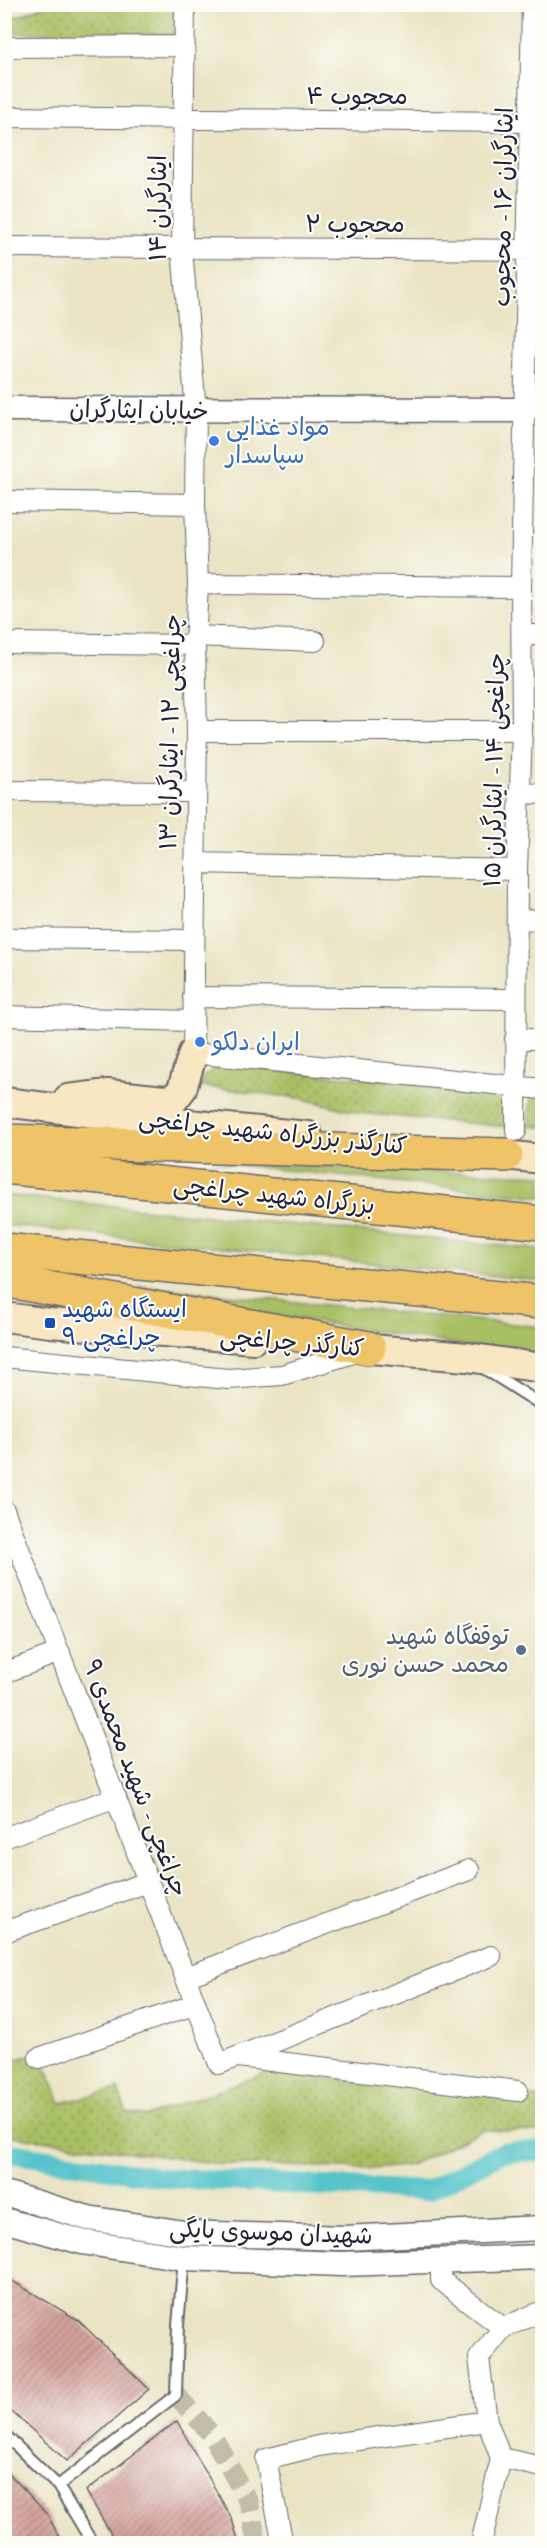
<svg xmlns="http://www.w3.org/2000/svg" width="547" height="2548" viewBox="0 0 547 2548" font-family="Caveat,'Playpen Sans Arabic',sans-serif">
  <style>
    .green { fill: #a9bf64; stroke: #667050; stroke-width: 1.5 }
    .park { fill: url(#park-dots); stroke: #667050; stroke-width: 1.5 }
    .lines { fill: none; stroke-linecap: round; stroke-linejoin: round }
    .canal { stroke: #55c3c9; stroke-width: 20 }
    .building { fill: url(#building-hatch) }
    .minor-tunnel { stroke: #c2bda9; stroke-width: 20; stroke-dasharray: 20 10; stroke-linecap: butt }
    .service-casing { stroke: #68666b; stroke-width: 14 }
    .minor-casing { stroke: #68666b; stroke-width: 22 }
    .tertiary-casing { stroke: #68666b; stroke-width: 27 }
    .secondary-casing { stroke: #68666b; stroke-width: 32 }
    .trunk-casing { stroke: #68666b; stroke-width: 36 }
    .service { stroke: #fff; stroke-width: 10 }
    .minor { stroke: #fff; stroke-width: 20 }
    .tertiary { stroke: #fff; stroke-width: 24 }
    .secondary { stroke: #f9e7c3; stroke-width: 28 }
    .trunk { stroke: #efc469; stroke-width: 33 }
    .shop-dot { fill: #3f7fe0; stroke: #fdfcf7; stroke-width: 2 }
    .transit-dot { fill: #1a4fb4; stroke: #fdfcf7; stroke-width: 2 }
    .service-dot { fill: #5c6f8a; stroke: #fdfcf7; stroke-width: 2 }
    .labels { text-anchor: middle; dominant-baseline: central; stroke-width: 4.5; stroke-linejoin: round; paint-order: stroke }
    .street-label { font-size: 24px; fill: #22223b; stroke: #fdfcf7 }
    .shop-label { font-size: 24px; fill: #366cbe; stroke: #fdfcf7; text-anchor: start }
    .transit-label { font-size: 24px; fill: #164399; stroke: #fdfcf7; text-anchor: start }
    .service-label { font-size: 24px; fill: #4e5e75; stroke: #fdfcf7; text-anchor: end }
  </style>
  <defs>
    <pattern id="park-dots" width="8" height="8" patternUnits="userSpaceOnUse" patternTransform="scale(1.5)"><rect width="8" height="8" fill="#a9bf64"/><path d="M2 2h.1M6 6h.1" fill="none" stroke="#899b54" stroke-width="1.8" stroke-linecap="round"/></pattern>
    <pattern id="building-hatch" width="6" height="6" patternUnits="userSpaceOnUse" patternTransform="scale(1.5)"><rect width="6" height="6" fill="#d4a29c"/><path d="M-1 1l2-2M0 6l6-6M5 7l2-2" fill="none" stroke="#ac8480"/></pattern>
  </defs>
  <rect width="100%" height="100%" fill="#fdfcf7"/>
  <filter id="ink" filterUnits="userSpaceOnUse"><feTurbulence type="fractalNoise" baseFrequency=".0167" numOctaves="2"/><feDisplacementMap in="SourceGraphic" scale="12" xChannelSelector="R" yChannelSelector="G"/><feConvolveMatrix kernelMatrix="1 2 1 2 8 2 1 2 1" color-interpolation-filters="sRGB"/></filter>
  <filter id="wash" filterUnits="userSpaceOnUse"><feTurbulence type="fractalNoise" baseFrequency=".008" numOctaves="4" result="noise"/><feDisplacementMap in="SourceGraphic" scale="24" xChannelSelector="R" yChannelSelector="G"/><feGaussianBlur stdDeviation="1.35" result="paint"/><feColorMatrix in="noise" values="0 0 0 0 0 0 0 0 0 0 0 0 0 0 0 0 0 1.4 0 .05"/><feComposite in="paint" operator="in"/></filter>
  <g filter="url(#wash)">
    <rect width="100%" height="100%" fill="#eae4c4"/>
    <path class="green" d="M207 1162 542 1175V1197Z
      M5 1195 542 1250V1281L5 1225Z
      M138 1286 542 1327 541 1358 198 1303Z"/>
    <path class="park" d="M47 5H179L177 35 5 33V21Z
      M218 1067H241L509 1092 508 1127 359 1113 300 1098 200 1086 204 1076Z
      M531 1096 542 1097V1127L528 1126Z
      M40 2053 61 2103 118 2089 126 2112 146 2116 266 2073 542 2098V2132L483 2130 410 2165 375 2169 220 2164 5 2135V2062Z"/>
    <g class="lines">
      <path class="canal" d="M4 2152 164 2178 427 2191 503 2152 542 2151"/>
    </g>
    <g id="blocks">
      <path class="building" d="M4 2276 78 2320 149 2389 67 2461 4 2405Z
        M177 2421 232 2519 239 2544H117L86 2491Z
        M4 2468 47 2514 63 2544H4Z"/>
    </g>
  </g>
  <g filter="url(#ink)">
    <use href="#blocks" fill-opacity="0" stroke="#68666b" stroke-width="1.5"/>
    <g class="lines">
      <path class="minor-tunnel" d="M176 2395 212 2435 249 2503 257 2544"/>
      <g class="service-casing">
        <path id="service" d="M485 1369 542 1405
          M4 2434 58 2486 93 2544
          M58 2486 176 2395 178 2325 184 2258"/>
      </g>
      <g class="minor-casing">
        <path id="minor" d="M185 4 182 249 196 411 195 504 198 584 195 645 197 731 193 1053 542 1089
          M4 47 185 46
          M4 117 530 122
          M4 247 542 250
          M4 501 195 504
          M198 584 521 587
          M522 635H542
          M195 636 315 641
          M4 643 195 645
          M197 731H522
          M4 791 195 792
          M519 793 542 794
          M194 863 517 870
          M517 919 542 920
          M4 938 193 940
          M193 997 515 999
          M4 1016 193 1021
          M515 1039H542
          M516 1131 517 870 522 731 521 587 532 4
          M4 1357 228 1379 282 1375 360 1351
          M4 1510 219 2064 491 1956
          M4 1673 60 1652
          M4 1838 116 1797
          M4 1932 148 1882
          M186 1977 469 1870
          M238 2057 518 2091
          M39 2058 196 2004
          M441 2261V2280L503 2328
          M542 2311 503 2328 479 2358 487 2421 501 2458 542 2467
          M283 2544 266 2459 318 2446 487 2421
          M481 2544 501 2458"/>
      </g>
      <g class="tertiary-casing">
        <path id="tertiary" d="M4 409 525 410 542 400
          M4 2193 88 2218 184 2233 345 2238 542 2228
          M4 2220 82 2242 184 2258 342 2264 542 2257"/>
      </g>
      <g class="secondary-casing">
        <path id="secondary" d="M68 1099 108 1094 164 1100 175 1098 182 1089 193 1053
          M4 1102 169 1122 308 1136
          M485 1153 542 1159
          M4 1317 50 1323 253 1339
          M347 1347 467 1357 542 1368"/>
      </g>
      <g class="trunk-casing">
        <path id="trunk" d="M4 1141 506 1155
          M4 1167 542 1223
          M4 1250 542 1302
          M4 1280 369 1348"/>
      </g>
      <use href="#service" class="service"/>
      <use href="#minor" class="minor"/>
      <use href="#tertiary" class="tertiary"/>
      <use href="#secondary" class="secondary"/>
      <use href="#trunk" class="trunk"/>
    </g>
  </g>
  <g class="shop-dot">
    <circle cx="214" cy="441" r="6"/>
    <circle cx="200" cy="1042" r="6"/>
  </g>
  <rect class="transit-dot" x="44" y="1317" width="12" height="12" rx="3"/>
  <circle class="service-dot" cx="521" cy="1650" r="6"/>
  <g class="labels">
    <g class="street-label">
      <text x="357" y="96">محجوب ۴</text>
      <text transform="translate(503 207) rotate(-89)">ایثارگران ۱۶ - محجوب</text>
      <text transform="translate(158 208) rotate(-90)">ایثارگران ۱۴</text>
      <text x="355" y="224">محجوب ۲</text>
      <text transform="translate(139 410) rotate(1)">خیابان ایثارگران</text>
      <text transform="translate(170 732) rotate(-89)">چراغچی ۱۲ - ایثارگران ۱۳</text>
      <text transform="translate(494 770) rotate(-89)">چراغچی ۱۴ - ایثارگران ۱۵</text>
      <text transform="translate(273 1132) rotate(6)">کنارگذر بزرگراه شهید چراغچی</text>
      <text transform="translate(274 1195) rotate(6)">بزرگراه شهید چراغچی</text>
      <text transform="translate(292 1342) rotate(5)">کنارگذر چراغچی</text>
      <text transform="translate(136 1778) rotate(69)">۹ چراغچی - شهید محمدی</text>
      <text transform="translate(271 2232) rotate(2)">شهیدان موسوی بایگی</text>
    </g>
    <g class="shop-label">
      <text x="226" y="427">مواد غذایی<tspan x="226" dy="28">سپاسدار</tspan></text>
      <text x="212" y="1042">ایران دلکو</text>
    </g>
    <g class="transit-label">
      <text x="62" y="1309">ایستگاه شهید<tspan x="62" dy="28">چراغچی ۹</tspan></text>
    </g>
    <g class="service-label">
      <text x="509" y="1636">توقفگاه شهید<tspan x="509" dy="28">محمد حسن نوری</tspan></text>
    </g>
  </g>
  <rect width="547" height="2548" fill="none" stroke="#fdfcf7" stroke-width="24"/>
</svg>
